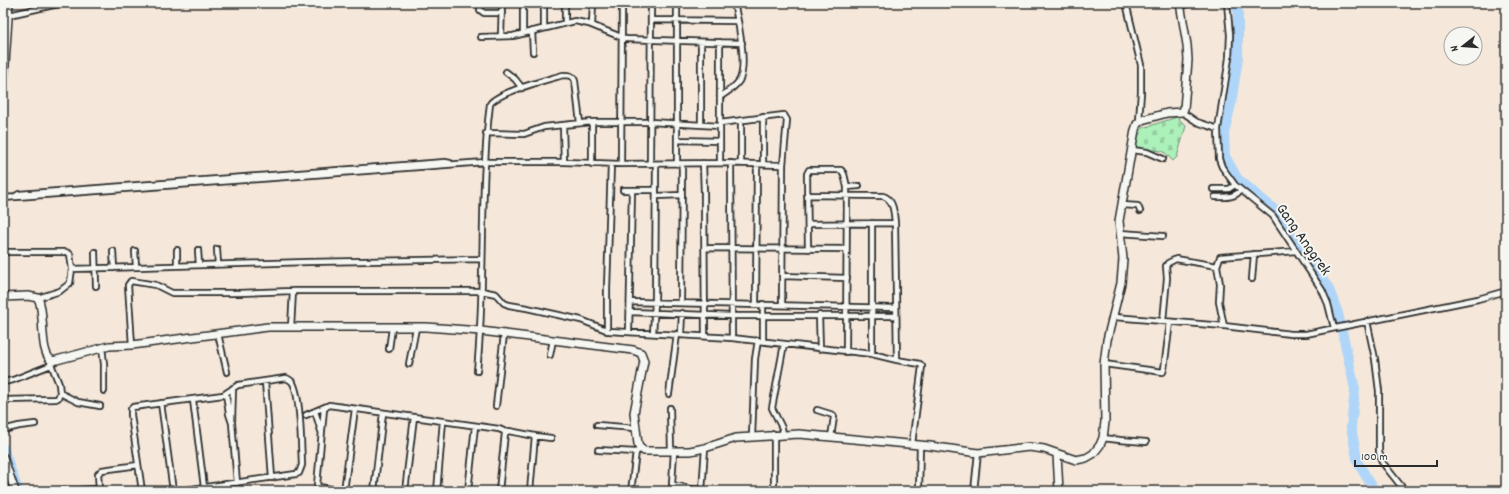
<svg xmlns="http://www.w3.org/2000/svg" width="1509" height="494" viewBox="0 0 1509 494" font-family="Dekko,sans-serif">
  <style>
    .cemetery { fill: url(#cemetery-stones); stroke: #6c8e72 }
    .lines { fill: none; stroke-linecap: round; stroke-linejoin: round }
    .river { stroke: #afd6f9; stroke-width: 10 }
    .street-casing { stroke: #2b2b2b; stroke-width: 8 }
    .secondary-casing { stroke: #2b2b2b; stroke-width: 10 }
    .street { stroke: #f6f6f2; stroke-width: 4.5 }
    .secondary { stroke: #f6f6f2; stroke-width: 7 }
    .labels { text-anchor: middle; dominant-baseline: central; stroke-width: 4; stroke-linejoin: round; paint-order: stroke }
    .street-label { font-size: 16px; fill: #2b2b2b; stroke: #f6f6f2 }
  </style>
  <defs>
    <pattern id="cemetery-stones" width="16" height="16" patternUnits="userSpaceOnUse"><rect width="16" height="16" fill="#acf0ba"/><path d="M2 7V4a2 2 0 0 1 4 0v3zM10 15v-3a2 2 0 0 1 4 0v3z" fill="#94cea0"/></pattern>
  </defs>
  <rect width="100%" height="100%" fill="#f5e8da"/>
  <filter id="ink" filterUnits="userSpaceOnUse"><feTurbulence type="fractalNoise" baseFrequency=".025" numOctaves="2"/><feDisplacementMap in="SourceGraphic" scale="8" xChannelSelector="R" yChannelSelector="G"/><feConvolveMatrix kernelMatrix="1 2 1 2 8 2 1 2 1" color-interpolation-filters="sRGB"/></filter>
  <g filter="url(#ink)">
    <path class="cemetery" d="M1177 117 1186 126 1177 157 1173 161 1163 151 1136 149 1138 133 1143 128Z"/>
    <g class="lines">
      <path class="river" d="M1237 3 1238 13V58L1231 104 1224 133 1225 156 1237 178 1275 210 1311 265 1328 287 1338 313 1355 389 1351 427 1358 463 1375 491
        M3 448 18 491"/>
      <g class="street-casing">
        <path id="street" d="M481 3 480 10 484 13H502
          M565 3V23
          M1126 3 1141 65V92L1139 121
          M1180 5 1195 3
          M9 15 63 3
          M652 20 738 21
          M592 25 593 3
          M544 27V3
          M532 31 533 52
          M523 33V3
          M501 36 502 3
          M481 37 513 36 575 21 589 24 626 39 742 43
          M701 42V124
          M506 72 515 79 522 88
          M720 97C726 93 735 87 739 81 748 67 738 19 734 3
          M1182 112 1197 122 1218 129 1219 159 1222 167 1235 185 1273 216 1322 290 1328 304 1334 328
          M592 122V164
          M720 123 784 115 787 120 783 165
          M563 125 564 162
          M1218 129 1229 58 1230 35 1227 3
          M486 133 524 134 544 127 592 122H650L720 126
          M677 140 720 141
          M1132 150 1147 152 1163 159
          M703 163 704 193 705 336
          M720 163V42
          M731 163 732 338
          M741 163V121
          M621 164 622 3
          M650 164 651 3
          M677 164V3
          M763 164V117
          M1213 189H1229L1235 185
          M623 190H656
          M656 196 682 195
          M14 197 19 194 445 162 450 163
          M1215 197C1225 197 1234 198 1241 190
          M3 198 485 162H564L621 164 720 163 783 165 782 305
          M1122 205 1138 206 1140 211
          M808 224 895 223
          M1120 233 1163 236
          M705 248 846 249
          M217 249 218 264
          M808 249 807 174 809 170H841L844 174 847 187 859 186
          M177 250V266
          M198 250 199 265
          M113 251 114 268
          M135 251 136 267
          M3 252H66L70 254 72 269 70 283 60 291 38 298
          M95 252 96 286
          M72 269 307 262 482 259
          M782 276 847 278
          M1252 279 1254 254
          M630 302 896 308
          M681 303 682 164
          M756 304 757 164
          M763 304V341
          M630 312 731 316H896
          M819 315 820 349
          M1114 317 1224 326 1291 334H1306L1478 299 1506 291
          M1163 321 1167 278 1166 266 1168 263 1176 259 1217 266
          M1367 321 1375 359 1379 391V452L1382 462 1405 491
          M1224 326 1219 302 1220 284 1217 266 1220 257 1296 251
          M291 327 293 291
          M607 331V288L611 164
          M629 332 632 190
          M653 333 655 303 656 164
          M218 334 227 372
          M681 334 682 313
          M132 345 128 285 131 281 156 285 172 293H238L293 291H482L496 294 504 303 509 305 527 308 581 320 609 331 732 338 872 354 897 360 895 223C894 214 894 199 883 196L807 195
          M102 347 104 364V391
          M389 349 392 328
          M846 352 847 187
          M872 354V223
          M550 355 553 340
          M49 359 59 384 60 393 78 402 100 406
          M897 360 920 364 922 366 912 444
          M409 364 416 328
          M1104 364 1163 372 1164 369 1170 322
          M477 371C486 282 479 193 490 104 498 92 547 80 563 75 569 75 573 75 575 81L580 123
          M265 381 272 478
          M3 382 13 380 51 365
          M226 394 229 414 232 423 237 483
          M669 394 677 334
          M3 400 56 399 58 398 60 393
          M193 400 204 487
          M161 403 173 491
          M496 406 504 334
          M670 408 671 451
          M817 410 833 415 834 417 831 437
          M315 411 321 431
          M306 415 327 406
          M232 421 233 388
          M597 425 635 428
          M3 430 19 426 35 424
          M783 434 782 428 772 408 784 344
          M535 436 551 438
          M752 436 755 359 758 340
          M1103 438 1120 440 1146 442
          M598 450 636 452 641 449
          M674 451 672 484 690 489 702 490
          M99 489 98 474 102 470 138 465
          M57 491 99 489V491
          M142 491 131 415V409L133 407 223 395 238 385 286 378C289 379 291 380 293 383 301 398 301 446 302 465L299 473 296 474 178 491
          M343 491 319 487 317 485 324 409 329 405 499 429 506 432
          M344 491 355 409
          M374 491 383 413
          M405 491 414 417
          M437 491 443 421
          M468 491 475 426
          M499 491 505 433 509 431 535 436 530 491
          M631 491 636 452
          M702 491 705 448
          M774 491V434
          M919 491 920 445
          M974 491 978 453"/>
      </g>
      <g class="secondary-casing">
        <path id="secondary" d="M3 94 9 3
          M3 297 28 296 38 298C46 312 38 355 53 361L109 346 132 345 268 327H426L481 331 633 350 641 353 644 361 634 413 638 444 639 447 644 451H690L705 448 736 438 799 434 930 446 978 453 1029 447 1044 449 1076 460 1086 458 1093 454 1100 445 1103 438 1105 422 1104 364 1107 340 1121 283 1123 259 1119 221 1135 130 1137 124 1142 120 1167 113 1182 112 1184 109 1188 60 1187 45 1180 3
          M1057 454 1059 491
          M3 457 15 491"/>
      </g>
      <use href="#street" class="street"/>
      <use href="#secondary" class="secondary"/>
    </g>
  </g>
  <g class="labels">
    <g class="street-label">
      <text transform="translate(1303 240) rotate(55)">Gang Anggrek</text>
    </g>
  </g>
  <rect width="1509" height="494" fill="none" stroke="#f6f6f2" stroke-width="16"/>
  <rect x="8" y="8" width="1493" height="478" fill="none" stroke="#2b2b2b" stroke-width="1.5" filter="url(#ink)"/>
  <g transform="translate(1463 46) rotate(253)"><circle r="19" fill="#f6f6f2" stroke="#a5a5a2"/>
  <path d="M0-3L7 15L0 10L-7 15Z" fill="#2b2b2b"/>
  <text y="-6" font-size="11" font-weight="bold" text-anchor="middle" fill="#2b2b2b">N</text>
  </g>
  <path d="M1355 460v6h82v-6" fill="none" stroke="#2b2b2b" stroke-width="2"/>
  <text x="1361" y="460" font-size="12" fill="#2b2b2b" stroke="#f6f6f2" stroke-width="3" paint-order="stroke">100 m</text>
</svg>
